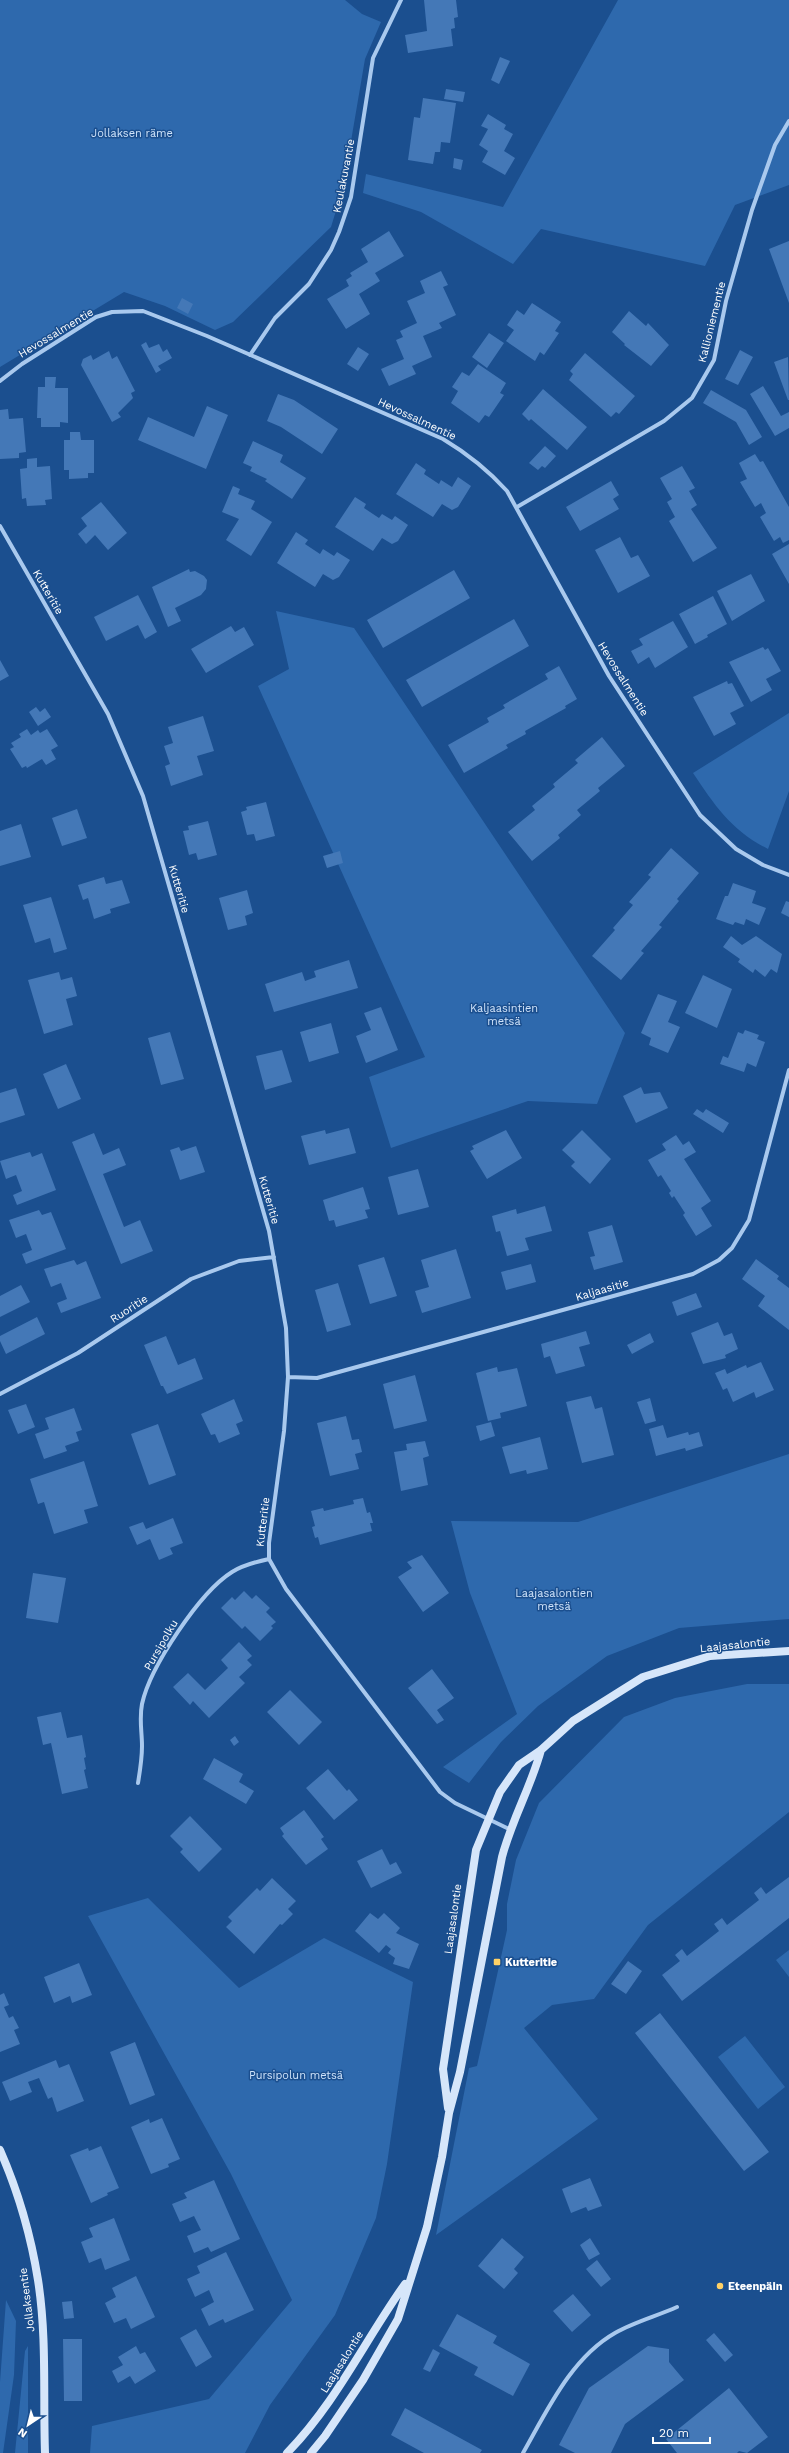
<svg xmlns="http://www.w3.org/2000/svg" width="789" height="2453" viewBox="0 0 789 2453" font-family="'Work Sans',sans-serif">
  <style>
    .green { fill: #2e69ad }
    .building { fill: #4478b7 }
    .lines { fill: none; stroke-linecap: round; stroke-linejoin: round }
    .street { stroke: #a9c9ee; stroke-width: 4 }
    .secondary { stroke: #d6e6fa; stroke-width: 8 }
    .poi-dot { fill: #ffd166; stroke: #1b4f8f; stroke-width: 1.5 }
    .labels { text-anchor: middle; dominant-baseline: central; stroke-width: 3; stroke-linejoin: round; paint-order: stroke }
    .park-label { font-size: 11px; fill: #cfe3fa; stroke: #1b4f8f }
    .street-label { font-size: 11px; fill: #fff; stroke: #1b4f8f }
    .poi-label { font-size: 11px; font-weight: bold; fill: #fff; stroke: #1b4f8f; text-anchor: start }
  </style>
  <rect width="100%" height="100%" fill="#1b4f8f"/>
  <path class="green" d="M0 0H345L362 14 381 22 365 59 343 188 331 227 233 322 215 330 165 306 124 292 0 367Z
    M618 0H789V185L735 205 705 266 541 229 513 264 421 212 363 193 366 174 503 207Z
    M276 611 354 628 625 1033 597 1104 528 1101 391 1148 369 1077 425 1057 258 686 289 669Z
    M789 713V791L768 849C732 831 715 806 693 773Z
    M789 1454V1619L679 1628 607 1656 538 1706 501 1742 469 1783 443 1767 517 1714 470 1593 451 1521 578 1522Z
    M747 1684H789V1812L648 1925 594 1999 552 2005 524 2028 598 2119 436 2235 469 2068 477 2066 507 1930V1904L516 1860 539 1803 624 1717 675 1698Z
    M148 1898 239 1988 324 1938 413 1982 387 2164 376 2218 335 2315 270 2405 245 2453H90L92 2426 209 2399 292 2300 231 2174 88 1916Z
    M789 1950V1977L776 1960Z
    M745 2036 785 2087 758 2109 718 2057Z
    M6 2300 16 2321 14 2375 3 2453H0V2382Z
    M28 2346V2453H15L25 2351Z"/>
  <path class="building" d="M424 0H456L458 17 454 18 455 28 451 29 453 46 408 53 405 35 427 31Z
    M500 57 510 61 499 84 491 80Z
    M446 89 465 92 463 102 444 99Z
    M423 98 456 103 450 143 441 142 440 152H435L433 164 408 160 414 117 420 118Z
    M488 114 506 125 504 129 513 134 504 151 515 158 505 175 482 162 488 151 479 145 488 129 481 126Z
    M454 158 463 160 461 170 453 168Z
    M389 231 404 256 375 273 380 281 359 294 370 314 346 329 327 299 349 286 346 280 352 276 350 273 368 262 361 249Z
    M789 241V303L769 249Z
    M441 271 448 285 443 287 456 315 439 323 442 328 423 336 432 357 412 366 416 374 389 386 381 369 404 359 396 340 403 337 400 331 417 323 407 301 425 293 420 281Z
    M182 298 193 304 188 314 177 308Z
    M532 303 561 322 555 331 559 333 544 355 540 352 535 361 506 341 514 330 507 325 517 310 524 315Z
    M629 311 646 326 648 323 669 345 651 366 624 345 625 344 612 332Z
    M489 333 504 343 487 368 472 357Z
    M146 342 149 348 159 344 163 352 167 349 172 358 158 366 161 370 156 373 141 345Z
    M358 347 369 354 358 371 347 364Z
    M740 350 753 357 738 385 725 379Z
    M109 351 112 359 117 356 135 391 131 393 133 398 118 413 121 417 112 422 81 365 83 359 91 355 93 360Z
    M585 353 635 396 619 414 616 412 611 417 569 380 573 374 570 371Z
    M788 357 789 400H788L774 362Z
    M478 364 506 383 500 393 504 395 489 417 485 415 479 423 451 403 458 391 452 387 462 372 469 376Z
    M45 377H56L55 388H68V423L60 422V427H41V418H37L38 387H45Z
    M763 386 781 416 789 412V428L775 436 750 394Z
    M543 389 587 427 567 450 531 419 529 421 522 414Z
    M711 390 746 410 762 437 749 445 736 422 703 403Z
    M278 394 294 400 338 429 322 454 281 427 267 421Z
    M207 406 228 415 206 469 138 440 148 417 194 437Z
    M8 409 9 419 23 418 26 452 19 453V458L0 459V410Z
    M70 432H80L81 440H94V473H88V478L69 479V470H64V440H70Z
    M253 441 283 455 280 462 306 478 292 499 265 481 267 479 250 471 252 467 243 463Z
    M545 446 556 456 545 468 542 466 538 470 529 463Z
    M755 454 760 462 763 461 789 507V540L783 543 780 537 774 541 760 517 766 513 761 503 755 507 740 482 747 479 739 463Z
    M37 458V467L50 466 52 499 45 500 46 505 27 506 26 498 22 499 20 469 27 468V459Z
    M416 463 426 470 424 474 439 484 441 480 452 487 458 477 471 486 458 507 452 510 442 504 433 517 396 494Z
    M682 466 695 488 689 491 697 505 691 509 717 548 693 562 669 521 675 517 667 502 672 499 660 478Z
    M611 481 619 495 613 499 619 509 580 531 566 507Z
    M233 486 240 489 238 494 255 501 251 509 272 522 251 556 226 540 239 519 222 512Z
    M355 497 366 504 364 508 379 518 382 514 392 520 395 516 408 525 398 541 392 544 382 538 373 551 335 527Z
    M101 502 127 533 108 550 95 535 86 544 78 534 87 526 81 518Z
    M296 532 308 540 305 544 320 554 323 549 334 556 337 552 350 560 339 577 333 580 323 574 315 587 277 563Z
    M620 537 631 558 638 555 650 576 618 593 595 550Z
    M789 544V584L772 554Z
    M189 569 190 572 195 571 204 576 207 580 206 589 201 595 175 608 181 621 168 627 152 587Z
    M454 570 470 598 383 648 367 620Z
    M751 574 765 601 732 621 717 591Z
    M138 595 157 632 145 639 138 625 106 641 94 617Z
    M713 596 727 624 707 635 708 637 695 644 679 614Z
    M514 619 529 646 422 707 406 680Z
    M673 621 688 647 655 668 649 657 638 664 631 651 643 645 639 639Z
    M231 626 235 632 244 627 254 645 206 673 191 649Z
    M763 647 765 650 768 648 781 671 766 679 772 690 751 702 729 662Z
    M0 660 9 676 0 681Z
    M559 666 577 699 565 706 566 708 525 731 526 734 506 745 508 748 464 773 448 745 489 722 487 718 505 708 503 705 548 679 545 674Z
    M727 681 728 684 732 683 744 706 730 713 736 724 714 736 693 697Z
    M36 707 40 712 45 708 51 717 38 726 29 712Z
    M203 716 214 751 197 756 203 775 171 786 165 766 170 764 164 746 173 743 168 727Z
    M27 729 31 735 38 730 40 733 47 729 58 746 51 750 56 759 46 765 42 759 27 768 26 766 22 768 10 749 14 747 11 743 21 737 19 734Z
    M602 737 625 766 598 788 600 791 577 810 581 815 558 835 560 838 532 861 508 832 535 810 532 806 555 787 553 784 578 763 575 760Z
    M266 802 275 836 256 841 254 834 247 835 241 812 247 810 246 807Z
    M77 809 87 838 62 846 52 818Z
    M208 821 217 855 198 860 196 853 189 855 183 831 189 830 188 826Z
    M21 824 31 857 0 866V831Z
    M671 848 699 873 677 899 679 901 659 925 662 927 641 951 644 953 621 980 592 956 615 930 613 928 633 905 629 902 651 877 648 875Z
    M340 851 343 863 327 868 323 856Z
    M104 877 106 884 122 880 130 903 110 909 111 913 94 919 88 898 83 900 78 885Z
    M733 883 756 891 752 903 766 908 759 925 746 919 744 925 735 922 733 925 716 919 725 896H728Z
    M247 890 253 913 245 916 247 925 228 930 219 898Z
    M51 897 67 949 54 953 50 938 35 943 23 905Z
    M786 901 789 902V917L781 913Z
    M731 936 742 945 756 936 782 954 777 973 771 969 765 977 755 969 753 973 738 962 740 959 723 947Z
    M349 960 358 988 274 1012 265 984 302 972 305 981 316 977 314 971Z
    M59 972 61 980 72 977 77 996 66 999 73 1025 44 1034 28 980Z
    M703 975 732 989 717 1028 685 1013Z
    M658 994 677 1001 668 1022 680 1027 668 1053 649 1045 651 1038 641 1033Z
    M381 1007 398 1050 366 1063 356 1036 371 1030 364 1013Z
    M331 1023 339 1053 309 1062 300 1032Z
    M745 1030 759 1035 757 1039 765 1042 756 1067 747 1063 744 1072 720 1064 723 1056 728 1058 738 1032 743 1034Z
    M170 1032 184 1079 161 1085 148 1038Z
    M282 1050 292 1082 265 1090 256 1056Z
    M66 1064 81 1099 58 1109 43 1074Z
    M641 1087 644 1094 660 1092 668 1108 636 1123 623 1096Z
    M16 1088 25 1115 0 1123V1093Z
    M697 1109 703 1113 706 1109 729 1123 723 1133 693 1114Z
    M349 1128 356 1153 309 1165 301 1136 325 1130 326 1134Z
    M506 1130 522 1158 487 1179 470 1151 474 1149 472 1146Z
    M582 1130 611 1159 590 1184 571 1166 575 1162 562 1150Z
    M94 1133 103 1155 119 1148 126 1165 103 1174 124 1227 140 1220 153 1251 121 1264 72 1142Z
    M676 1135 683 1145 689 1141 696 1152 684 1159 711 1201 701 1208 712 1226 696 1236 683 1215 685 1213 674 1196 672 1198 669 1193 671 1191 661 1175 658 1177 648 1160 666 1150 662 1144Z
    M196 1146 205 1172 180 1180 170 1150 179 1147 181 1151Z
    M30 1152 32 1157 42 1153 56 1190 17 1205 13 1195 22 1191 16 1175 6 1179 0 1161Z
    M418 1169 429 1207 398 1215 388 1177Z
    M363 1187 370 1209 365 1210 368 1218 336 1227 334 1220 329 1221 323 1200Z
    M545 1206 552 1231 525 1238 529 1250 507 1256 500 1231 496 1232 492 1216 516 1209 517 1214Z
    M39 1210 42 1215 51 1212 66 1249 26 1264 22 1254 32 1250 26 1234 16 1238 9 1220Z
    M612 1225 623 1262 594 1270 590 1257 595 1256 588 1232Z
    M456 1249 471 1298 422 1313 415 1291 429 1287 421 1260Z
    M384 1257 397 1296 370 1304 358 1265Z
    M756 1259 779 1276 777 1279 789 1288V1330L758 1306 765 1296 742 1279Z
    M74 1260 77 1265 86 1261 101 1298 61 1313 57 1303 67 1299 61 1283 51 1287 44 1269Z
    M531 1264 536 1282 506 1290 501 1272Z
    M338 1283 351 1325 327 1332 315 1290Z
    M21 1285 30 1302 0 1317V1296Z
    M696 1293 702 1307 677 1316 672 1302Z
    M37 1317 45 1334 6 1354 0 1341V1336Z
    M718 1322 724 1336 732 1333 738 1349 725 1355 726 1358 703 1364 691 1333Z
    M586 1331 590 1344 579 1347 585 1366 556 1374 550 1356 544 1358 541 1344Z
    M650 1333 654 1342 632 1354 627 1345Z
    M166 1336 178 1365 195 1358 203 1379 167 1394 163 1386H161L144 1345Z
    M761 1362 774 1390 756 1398 754 1392 733 1402 727 1388 723 1390 715 1373 725 1369 727 1374 746 1365 747 1368Z
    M497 1367 498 1372 517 1368 527 1406 500 1413 501 1418 488 1421 476 1373Z
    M415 1375 427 1421 394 1429 383 1384Z
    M591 1396 595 1409 602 1407 614 1455 582 1463 566 1402Z
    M650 1398 656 1421 645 1424 637 1402Z
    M234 1399 243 1421 236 1424 240 1434 219 1443 215 1434 211 1435 201 1414Z
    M26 1404 35 1427 18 1434 8 1410Z
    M74 1408 82 1430 76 1432 79 1441 65 1446 67 1451 44 1459 35 1434 49 1429 45 1418Z
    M346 1416 352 1440 359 1439 362 1452 355 1454 359 1469 330 1476 317 1423Z
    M491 1422 495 1436 480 1441 476 1426Z
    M158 1424 176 1475 149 1485 131 1434Z
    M663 1425 667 1438 688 1432 689 1435 699 1432 703 1446 686 1451 685 1448 656 1456 649 1429Z
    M540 1437 548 1469 527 1474 526 1470 510 1474 502 1447Z
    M425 1441 429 1456 423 1458 428 1485 401 1491 394 1452 407 1450 406 1444Z
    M84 1461 98 1506 84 1510 88 1523 54 1534 44 1502 38 1504 30 1479Z
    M363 1498 367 1513 370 1512 373 1523H370L372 1531 320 1545 318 1537 315 1538 312 1527 315 1526 311 1511 323 1508 324 1511 354 1504 353 1500Z
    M173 1518 183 1543 170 1548 173 1554 159 1560 150 1539 137 1545 129 1527 143 1522 146 1529Z
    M422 1555 449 1593 423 1612 398 1577 412 1568 407 1562Z
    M33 1573 66 1578 58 1623 26 1618Z
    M244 1591 252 1599 256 1595 270 1608 266 1612 276 1622 271 1626 273 1628 260 1641 245 1626 242 1629 221 1608 232 1597 235 1600Z
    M239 1642 252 1656 247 1660 252 1665 239 1677 245 1683 209 1718 193 1701 190 1705 173 1687 188 1673 205 1690 228 1668 221 1660Z
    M432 1669 454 1698 437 1710 444 1720 437 1724 408 1688Z
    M290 1690 322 1722 299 1745 267 1712Z
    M61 1712 67 1738 82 1735 86 1757 84 1758 86 1769 84 1770 88 1788 62 1794 51 1743 43 1745 37 1717Z
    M235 1736 239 1742 234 1746 230 1740Z
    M214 1758 243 1774 239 1782 254 1791 246 1804 203 1779Z
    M328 1769 347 1791 349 1789 358 1800 334 1820 306 1788Z
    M304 1810 324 1837 321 1839 328 1849 306 1865 282 1836 284 1834 280 1828Z
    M190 1816 222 1849 199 1872 180 1852 183 1849 170 1836Z
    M382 1849 390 1865 396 1862 402 1873 371 1888 357 1861Z
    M789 1877V1918L682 2001 662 1975 680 1961 675 1955 682 1949 687 1956 719 1931 714 1924 722 1918 727 1925 759 1900 754 1893 761 1887 766 1894Z
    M272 1878 296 1901 288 1909 293 1914 282 1925 280 1924 254 1954 226 1927 232 1921 228 1917 257 1888 260 1891Z
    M370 1913 378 1919 384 1913 400 1928 396 1933 419 1944 409 1969 393 1964 395 1958 388 1953 391 1949 386 1945 379 1953 355 1931Z
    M628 1961 642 1971 626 1994 611 1984Z
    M79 1963 92 1995 72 2003 70 1996 54 2003 44 1977Z
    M4 1993 9 2005 4 2007 9 2018 13 2016 19 2028 14 2030 20 2044 0 2052V1995Z
    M660 2013 769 2152 744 2171 635 2033Z
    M135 2042 155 2095 130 2105 110 2052Z
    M56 2060 59 2068 69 2064 84 2101 57 2112 52 2097 48 2099 39 2078 28 2082 32 2092 10 2101 2 2082Z
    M162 2118 180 2159 168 2164 169 2167 151 2174 131 2127 149 2119 150 2123Z
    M101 2146 119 2188 107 2193 108 2195 91 2203 70 2155 88 2148 89 2151Z
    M590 2178 602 2206 588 2211 586 2207 571 2213 562 2189Z
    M214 2180 240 2239 211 2252 208 2247 194 2253 187 2236 201 2230 194 2216 180 2222 172 2204 187 2198 184 2193Z
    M114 2218 130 2260 105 2270 101 2258 89 2263 81 2242 93 2237 89 2228Z
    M502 2238 524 2257 514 2269 518 2273 504 2289 478 2266Z
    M590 2238 600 2254 589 2260 580 2245Z
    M226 2252 254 2310 225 2323 223 2319 209 2326 201 2309 214 2302 209 2290 195 2297 187 2279 200 2273 197 2266Z
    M597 2260 611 2279 601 2287 586 2269Z
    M136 2276 155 2317 131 2329 126 2318 114 2323 105 2303 116 2297 112 2288Z
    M573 2294 591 2315 572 2332 553 2311Z
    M72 2301 74 2318 64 2319 62 2302Z
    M457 2314 497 2336 493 2343 530 2364 513 2396 474 2375 478 2367 439 2346Z
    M196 2329 212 2357 196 2367 180 2338Z
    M714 2333 733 2355 725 2362 706 2340Z
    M63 2339H82V2401H64Z
    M136 2346 140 2354 145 2352 156 2371 135 2384 130 2376 118 2383 112 2371 123 2365 118 2357Z
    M648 2346 669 2349V2362L684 2380 625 2424 611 2453H575L559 2445 589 2388Z
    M433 2349 440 2353 430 2372 423 2369Z
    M729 2388 768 2437 747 2453 739 2451 737 2453H677L666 2439Z
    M405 2408 482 2450 480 2453H424L391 2435Z"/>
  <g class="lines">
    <path class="street" d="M250 355 275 318 309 284 331 250 339 232 351 197 373 58 401 0
      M0 381 22 364 96 317 112 312 143 311 207 336 443 439C468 454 488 470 507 491L609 676 700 815 736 849 763 865 789 875
      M517 507 664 421 692 398 714 360 726 301 752 210 775 145 789 121
      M0 526 108 714 143 796 269 1231 286 1328 288 1377 284 1431 269 1543V1559L286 1589 440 1792 455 1803 509 1829
      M288 1377 317 1378 693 1274 719 1260 732 1248 749 1220 789 1070
      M0 1394 78 1353 191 1279 239 1261 274 1257
      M138 1783C140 1771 142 1758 142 1746 142 1732 139 1719 142 1704 150 1667 200 1592 232 1572 243 1565 255 1562 269 1559
      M523 2453C547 2411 571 2358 615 2333 634 2322 657 2316 677 2307"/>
    <path class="secondary" d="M448 2108 443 2069 476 1850 500 1792 519 1765 541 1750 573 1721 643 1677 710 1656 789 1651
      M0 2150C18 2191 31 2236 38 2280 47 2337 43 2396 45 2453
      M287 2453C336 2403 365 2340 405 2284
      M311 2453 325 2436 363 2380 398 2319 427 2227 442 2157 449 2113 460 2072 502 1857C512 1819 531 1787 541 1750"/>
  </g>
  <g class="poi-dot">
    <rect x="493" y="1958" width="8" height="8" rx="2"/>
    <circle cx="720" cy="2286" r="4"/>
  </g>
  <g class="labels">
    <g class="park-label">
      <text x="132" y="133">Jollaksen räme</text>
      <text x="504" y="1008">Kaljaasintien<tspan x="504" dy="13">metsä</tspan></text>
      <text x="554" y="1593">Laajasalontien<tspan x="554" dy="13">metsä</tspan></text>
      <text x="296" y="2075">Pursipolun metsä</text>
    </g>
    <g class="street-label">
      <text transform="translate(344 176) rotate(-79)">Keulakuvantie</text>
      <text transform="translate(712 322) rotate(-76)">Kallioniementie</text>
      <text transform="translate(56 333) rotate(-31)">Hevossalmentie</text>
      <text transform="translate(417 419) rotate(25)">Hevossalmentie</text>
      <text transform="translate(48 592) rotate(60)">Kutteritie</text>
      <text transform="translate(623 679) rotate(58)">Hevossalmentie</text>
      <text transform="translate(179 889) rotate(74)">Kutteritie</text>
      <text transform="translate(269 1200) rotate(74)">Kutteritie</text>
      <text transform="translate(602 1290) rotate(-16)">Kaljaasitie</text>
      <text transform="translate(129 1309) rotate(-33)">Ruoritie</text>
      <text transform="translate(263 1522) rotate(-83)">Kutteritie</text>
      <text transform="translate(161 1645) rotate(-60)">Pursipolku</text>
      <text transform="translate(735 1645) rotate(-6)">Laajasalontie</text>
      <text transform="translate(453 1919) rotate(-82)">Laajasalontie</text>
      <text transform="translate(27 2300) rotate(-97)">Jollaksentie</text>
      <text transform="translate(342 2362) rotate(-58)">Laajasalontie</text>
    </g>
    <g class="poi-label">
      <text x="505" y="1962">Kutteritie</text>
      <text x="728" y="2286">Eteenpäin</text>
    </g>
  </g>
  <g transform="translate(28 2425) rotate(215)" stroke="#1b4f8f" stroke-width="3" paint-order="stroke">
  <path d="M0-3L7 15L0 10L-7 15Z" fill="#ffffff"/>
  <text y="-6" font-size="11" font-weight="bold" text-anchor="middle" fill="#ffffff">N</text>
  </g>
  <path d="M653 2437v6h57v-6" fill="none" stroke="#ffffff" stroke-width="2"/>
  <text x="659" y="2437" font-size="12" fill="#ffffff" stroke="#1b4f8f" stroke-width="3" paint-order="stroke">20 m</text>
</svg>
